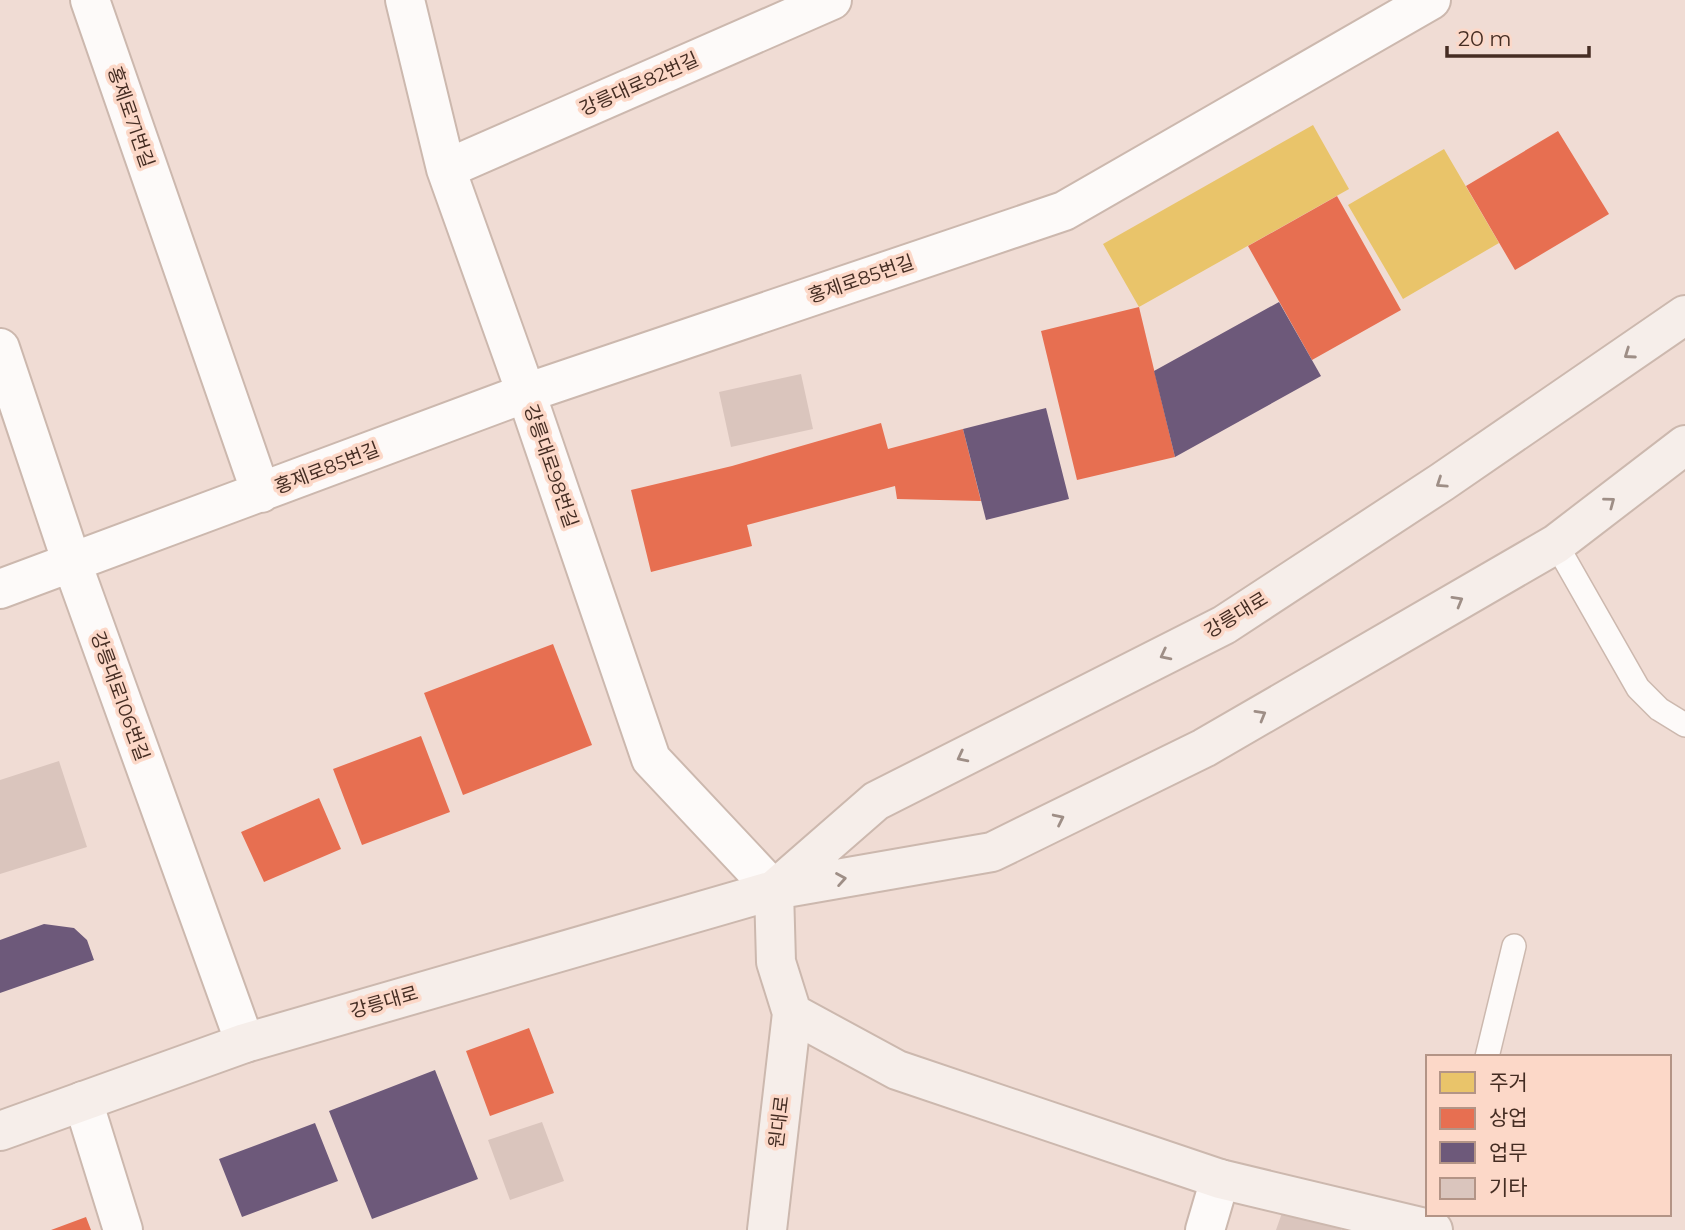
<svg xmlns="http://www.w3.org/2000/svg" width="1685" height="1230" viewBox="0 0 1685 1230" font-family="Montserrat,'Noto Sans KR',sans-serif">
  <style>
    .homes { fill: #e9c46a }
    .shops { fill: #e76f51 }
    .offices { fill: #6d597a }
    .building { fill: #dac5bd }
    .lines { fill: none; stroke-linecap: round; stroke-linejoin: round }
    .lane-casing { stroke: #ccb8ae; stroke-width: 26 }
    .street-casing { stroke: #ccb8ae; stroke-width: 42 }
    .secondary-casing { stroke: #ccb8ae; stroke-width: 42 }
    .lane { stroke: #fdfaf9; stroke-width: 23 }
    .street { stroke: #fdfaf9; stroke-width: 38 }
    .secondary { stroke: #f6eeea; stroke-width: 38 }
    .oneway { stroke: #9e8e86 }
    .labels { text-anchor: middle; dominant-baseline: central; stroke-width: 7; stroke-linejoin: round; paint-order: stroke }
    .street-label { font-size: 19px; fill: #452d23; stroke: #fcd8c8 }
  </style>
  <rect width="100%" height="100%" fill="#f0dcd4"/>
  <path class="homes" d="M1313 125 1349 189 1139 307 1103 244Z
    M1444 149 1499 243 1403 299 1348 205Z"/>
  <path class="shops" d="M1558 131 1609 214 1515 270 1466 186Z
    M1337 196 1401 310 1312 360 1248 246Z
    M1139 307 1175 457 1077 480 1041 331Z
    M881 423 888 449 963 429 981 501 897 499 895 486 747 525 752 546 651 572 631 490 732 466Z
    M553 644 592 745 463 795 424 693Z
    M421 736 450 812 362 845 333 769Z
    M319 798 341 849 264 882 241 832Z
    M529 1028 554 1093 490 1116 466 1051Z
    M86 1217 91 1230H51Z"/>
  <path class="offices" d="M1279 302 1321 376 1175 457 1154 371Z
    M1046 408 1069 499 986 520 963 429Z
    M44 924 74 928 87 940 94 960 0 993V940Z
    M435 1070 478 1179 372 1219 329 1111Z
    M315 1123 338 1181 242 1217 219 1159Z"/>
  <path class="building" d="M801 374 813 429 731 447 719 392Z
    M59 761 87 847 0 874V780Z
    M542 1122 564 1181 510 1200 488 1140Z
    M1283 1210 1341 1229V1230H1276Z"/>
  <g class="lines">
    <g class="lane-casing">
      <path id="lane" d="M1556 544 1638 688 1659 709 1685 725
        M1487 1057 1514 946"/>
    </g>
    <g class="street-casing">
      <path id="street" d="M90 0 261 493
        M405 0 446 169 526 393 651 759 774 890
        M446 169 832 0
        M0 348 72 563 245 1043
        M0 589 526 393 1064 211 1431 0
        M83 1101 123 1230
        M1205 1230 1220 1179"/>
    </g>
    <g class="secondary-casing">
      <path id="secondary" d="M774 890 876 801 1224 625 1442 482 1685 315
        M774 890 776 962 792 1013 897 1070 1220 1179 1433 1230
        M0 1131 245 1043 774 890 992 852 1204 748 1556 544 1685 445
        M767 1230 792 1013"/>
    </g>
    <use href="#lane" class="lane"/>
    <use href="#street" class="street"/>
    <use href="#secondary" class="secondary"/>
  </g>
  <defs><path id="oneway-chevron" d="M-2-3.5L2.5 0L-2 3.5" fill="none" stroke-width="1.6" stroke-linecap="round" stroke-linejoin="round" transform="scale(1.75)"/></defs>
  <g class="oneway">
    <use href="#oneway-chevron" transform="translate(1629 354) rotate(145)"/>
    <use href="#oneway-chevron" transform="translate(1441 483) rotate(146)"/>
    <use href="#oneway-chevron" transform="translate(1610 502) rotate(-37)"/>
    <use href="#oneway-chevron" transform="translate(1458 601) rotate(-30)"/>
    <use href="#oneway-chevron" transform="translate(1165 655) rotate(153)"/>
    <use href="#oneway-chevron" transform="translate(1261 715) rotate(-30)"/>
    <use href="#oneway-chevron" transform="translate(962 757) rotate(153)"/>
    <use href="#oneway-chevron" transform="translate(1059 819) rotate(-26)"/>
    <use href="#oneway-chevron" transform="translate(841 879) rotate(-10)"/>
  </g>
  <g class="labels">
    <g class="street-label">
      <text transform="translate(639 84) rotate(-24)">강릉대로82번길</text>
      <text transform="translate(131 117) rotate(71)">홍제로71번길</text>
      <text transform="translate(861 279) rotate(-19)">홍제로85번길</text>
      <text transform="translate(551 466) rotate(71)">강릉대로98번길</text>
      <text transform="translate(327 468) rotate(-21)">홍제로85번길</text>
      <text transform="translate(1236 615) rotate(-31)">강릉대로</text>
      <text transform="translate(120 696) rotate(70)">강릉대로106번길</text>
      <text transform="translate(384 1002) rotate(-16)">강릉대로</text>
      <text transform="translate(779 1122) rotate(-83)">원대로</text>
    </g>
  </g>
  <rect x="1426" y="1055" width="245" height="161" fill="#fcd8c8" stroke="#b39486" stroke-width="2"/>
  <rect x="1440" y="1072" width="35" height="21" fill="#e9c46a" stroke="#b39486" stroke-width="2"/>
  <text x="1489" y="1090" font-size="21" fill="#452d23">주거</text>
  <rect x="1440" y="1108" width="35" height="21" fill="#e76f51" stroke="#b39486" stroke-width="2"/>
  <text x="1489" y="1125" font-size="21" fill="#452d23">상업</text>
  <rect x="1440" y="1142" width="35" height="21" fill="#6d597a" stroke="#b39486" stroke-width="2"/>
  <text x="1489" y="1160" font-size="21" fill="#452d23">업무</text>
  <rect x="1440" y="1178" width="35" height="21" fill="#dac5bd" stroke="#b39486" stroke-width="2"/>
  <text x="1489" y="1195" font-size="21" fill="#452d23">기타</text>
  <path d="M1447 46v10h142v-10" fill="none" stroke="#452d23" stroke-width="3.5"/>
  <text x="1458" y="46" font-size="21" fill="#452d23" stroke="#fcd8c8" stroke-width="5" paint-order="stroke">20 m</text>
</svg>
